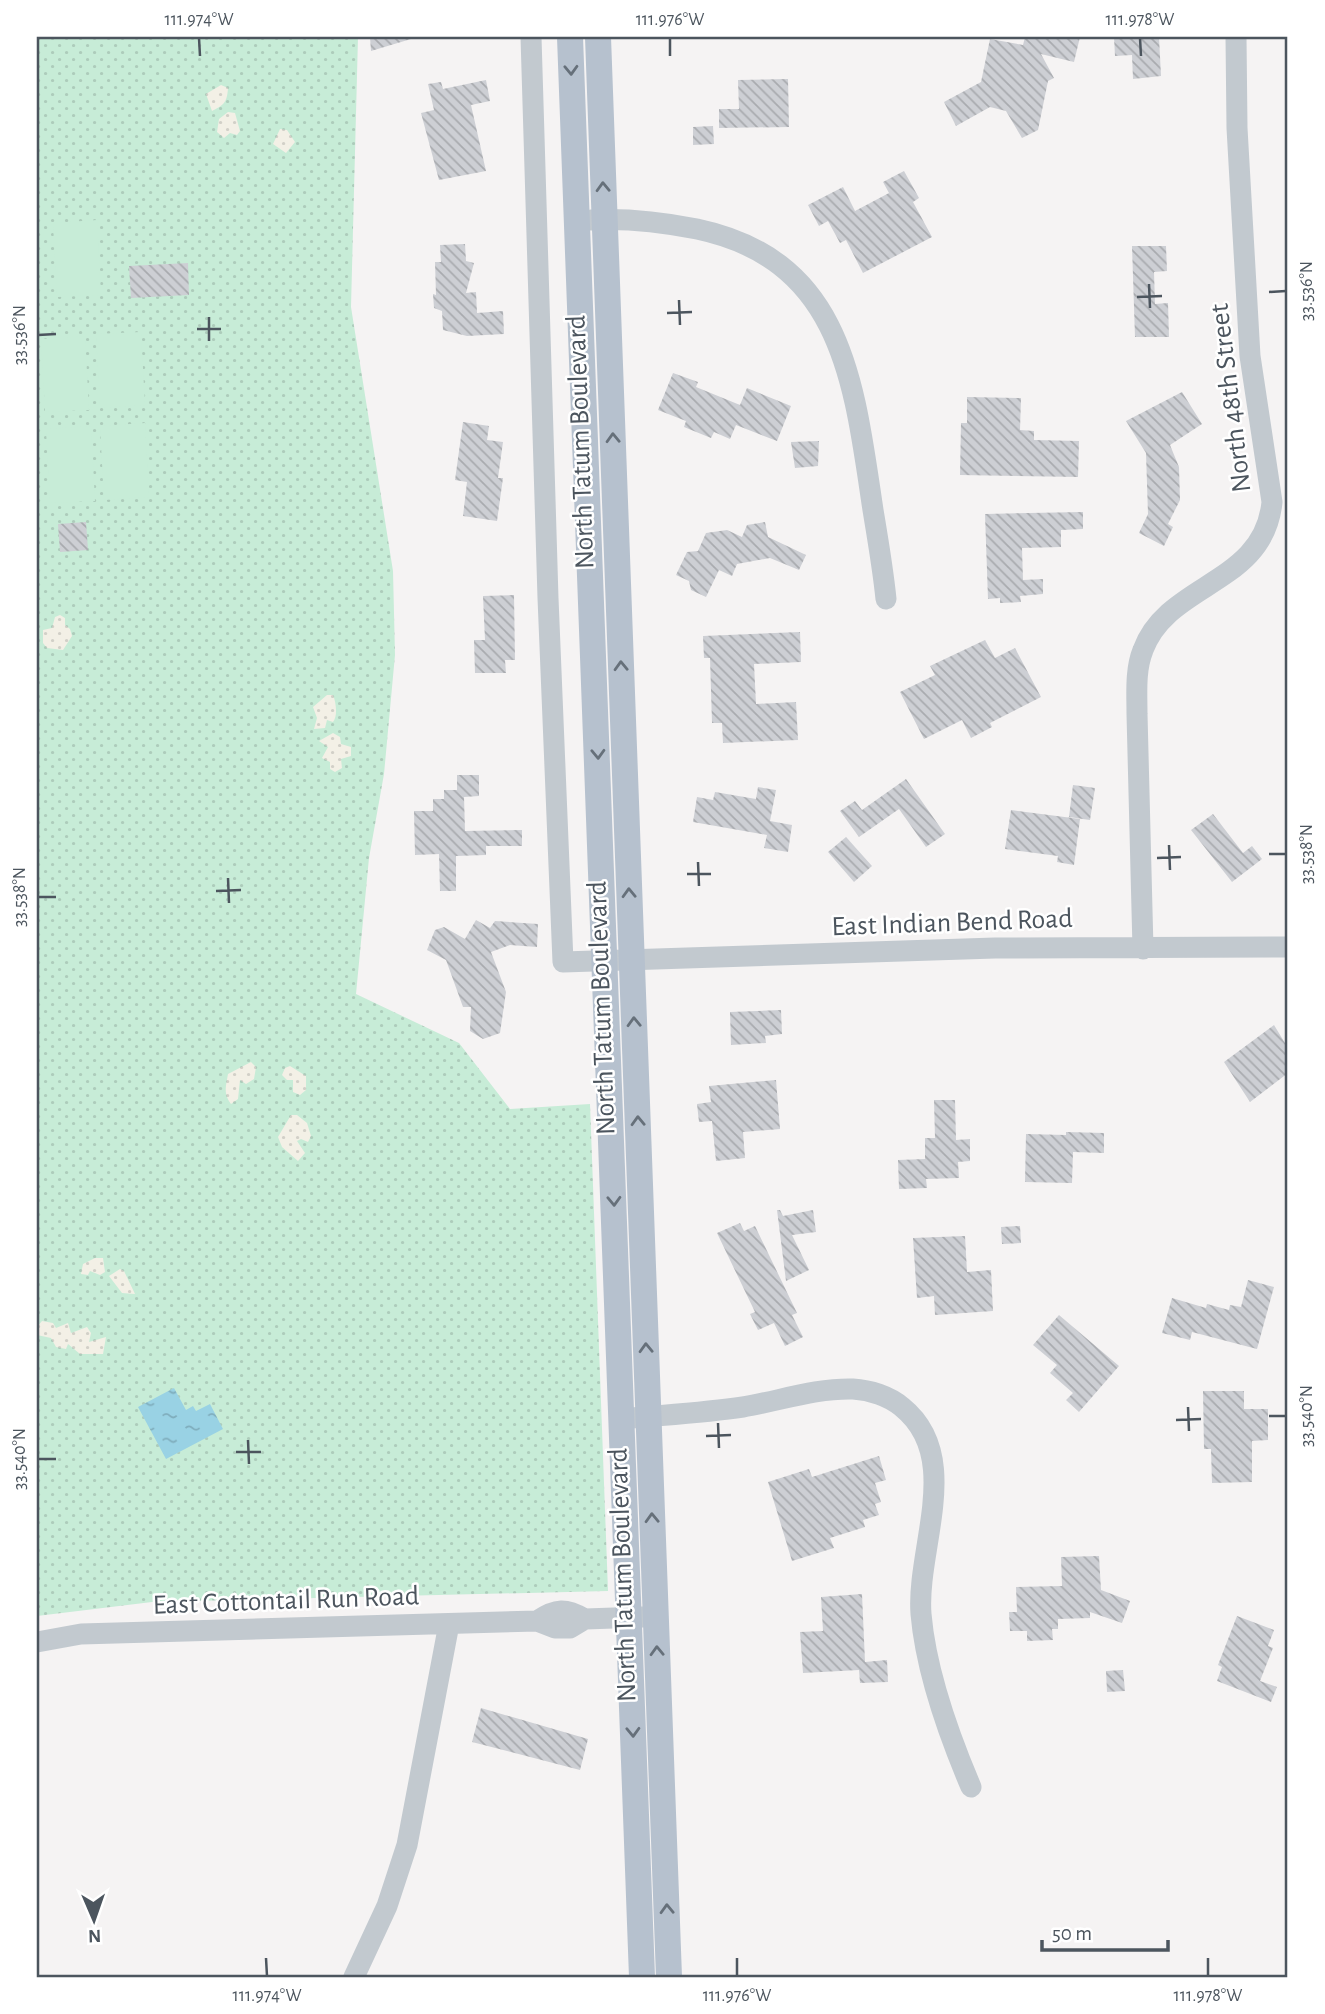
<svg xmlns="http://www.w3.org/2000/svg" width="1325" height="2014" viewBox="0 0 1325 2014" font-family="'Alegreya Sans',sans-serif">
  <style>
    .grass { fill: url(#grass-dots) }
    .sand { fill: url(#sand-dots) }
    .pitch { fill: #c7ecd7 }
    .water { fill: url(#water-ripples) }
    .building { fill: url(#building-back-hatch) }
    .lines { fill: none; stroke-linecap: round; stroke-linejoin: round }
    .minor { stroke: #c2c9cf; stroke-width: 21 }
    .major { stroke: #b6c1ce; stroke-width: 26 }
    .oneway { stroke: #66707a }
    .ticks { fill: none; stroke: #4c555e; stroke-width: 2.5 }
    .labels { text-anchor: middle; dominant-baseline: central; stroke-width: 5; stroke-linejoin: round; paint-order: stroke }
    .street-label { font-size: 28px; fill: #4c555e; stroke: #fff }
    .neatline { fill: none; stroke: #4c555e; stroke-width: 2.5 }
    .ticks-label { font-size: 18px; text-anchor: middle; fill: #4c555e }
  </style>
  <defs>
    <pattern id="grass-dots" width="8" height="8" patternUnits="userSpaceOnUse" patternTransform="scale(1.75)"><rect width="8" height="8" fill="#c7ecd7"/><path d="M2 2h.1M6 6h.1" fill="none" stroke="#adccbb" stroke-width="1.8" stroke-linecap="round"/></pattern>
    <pattern id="sand-dots" width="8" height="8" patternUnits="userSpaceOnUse" patternTransform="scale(1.75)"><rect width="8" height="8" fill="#f3f0e6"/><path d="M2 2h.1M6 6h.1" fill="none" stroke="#d2d0c8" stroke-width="1.8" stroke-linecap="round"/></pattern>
    <pattern id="water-ripples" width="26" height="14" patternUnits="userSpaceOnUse" patternTransform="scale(1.75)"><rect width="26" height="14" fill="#99d2e4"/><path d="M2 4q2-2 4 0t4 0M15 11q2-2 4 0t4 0" fill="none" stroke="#7fadbc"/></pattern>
    <pattern id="building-back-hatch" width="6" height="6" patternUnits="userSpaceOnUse" patternTransform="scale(1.75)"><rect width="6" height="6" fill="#cdcfd4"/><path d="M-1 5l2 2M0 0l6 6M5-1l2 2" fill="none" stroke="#a9abaf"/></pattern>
  </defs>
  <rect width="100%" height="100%" fill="#f5f3f3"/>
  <path class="grass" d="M37 37H358L351 307 393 571 395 655 384 774 369 858 356 994 459 1043 510 1109 590 1104 608 1591 152 1602 37 1616Z"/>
  <path class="sand" d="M221 85 228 88C227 104 223 105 212 111L206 94Z
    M228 112 235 113 240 131 237 135 230 133 224 138 217 132 219 119Z
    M280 129 287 130 295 142 286 153 273 144Z
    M60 615 65 618V625L70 629 72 636 63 650 47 648 43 643V630L52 628 55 617Z
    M327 695H333C336 702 338 716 333 722L327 720 325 728 314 729 317 718 313 707Z
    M333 733 340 737 341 744 351 747V756L341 759 342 768 335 772 330 769V762L322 758 328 747 319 741Z
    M251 1062 256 1067 254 1079 246 1084 240 1080 238 1099 231 1104C223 1093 226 1086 228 1074Z
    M290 1066 306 1076V1090L300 1095 293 1092V1080H287L282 1075 285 1068Z
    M291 1115H297L307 1123 311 1136 308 1142 301 1139 297 1141 305 1153 298 1161 282 1147 278 1137Z
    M95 1258H103L105 1272 100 1275 90 1271 88 1275 81 1274 83 1264Z
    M120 1269 124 1271 135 1294 122 1293 109 1276Z
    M42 1321 53 1323 56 1328 68 1323 71 1333 87 1327 91 1333 89 1342 106 1337 103 1354H80L68 1344 66 1349 56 1347 51 1338 37 1335V1327Z"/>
  <path class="pitch" d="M97 220 101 295 57 297 53 223Z
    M141 332 145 405 100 408 96 334Z
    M85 336 89 410 45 412 41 339Z
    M145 423 149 497 104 500 100 426Z
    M91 426 95 501 50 503 46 429Z"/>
  <path class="water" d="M174 1388 186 1410 193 1406 196 1411 210 1404 223 1429 166 1459 138 1407Z"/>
  <path class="building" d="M370 37H410L411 39 371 51Z
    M1025 37H1080L1074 62 1041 54 1054 78 1048 81 1038 130 1022 138 1006 111 990 107 956 126 944 102 981 82 990 39 1023 45Z
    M1114 37H1159L1161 76 1133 79 1132 55 1115 56Z
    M788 79 789 127 719 128V109H739L738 80Z
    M486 80 490 101 471 105 486 171 439 180 421 113 434 110 428 84 441 82 443 89Z
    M713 126 714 144 693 145V127Z
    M904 171 919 198 913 202 932 237 863 273 846 240 840 243 828 221 819 226 808 205 843 187 855 211 889 193 883 182Z
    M465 244 466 261 474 263 466 293 476 292 477 313 503 311 504 334 467 336 443 330 442 311 434 308 433 294 436 295 435 262H441L440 245Z
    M1132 246H1166L1167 271 1154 272 1155 304 1168 303 1169 337H1135Z
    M188 263 189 295 131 298 129 266Z
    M673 373 698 382 696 387 740 405 747 388 791 406 777 441 736 425 730 439 714 432 711 438 684 427 686 421 658 410Z
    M1182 392 1202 424 1170 445 1179 467 1180 500 1168 524 1173 527 1164 546 1139 533 1148 514 1146 453 1126 421Z
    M967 397 1021 398 1020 430 1034 431V440L1079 441 1078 477 960 475 961 423H967Z
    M463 422 489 426 487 440 503 442 498 478H503L497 521 463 516 467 482 455 480Z
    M819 441 818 466 795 468 791 442Z
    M1083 512V529L1061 530V547L1022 548 1023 580 1043 579V594L1020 596 1021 602 1000 603V598L988 599 985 514Z
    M86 522 88 550 60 552 58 524Z
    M765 522 768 537 806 555 799 570 770 558 737 564 732 576 719 570 706 597 691 590 689 581 676 575 687 552 698 551 706 533 727 530 742 537 747 525Z
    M514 595 515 660H505L506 673H475L474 640H485L483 596Z
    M800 632 801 662 754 664 756 704 796 702 798 740 723 743 722 723H712L710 658H704L703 636Z
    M985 640 995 658 1015 648 1041 697 990 723 992 727 971 738 962 720 924 739 900 692 935 675 930 666Z
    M457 775H479V796L464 797 465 831 522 830V846H486V855L456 856V891H440L439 854 415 855 414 811H433V799H444V790H457Z
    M906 779 945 834 926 847 899 809 859 837 840 811 855 801 862 810Z
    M1073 785 1095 788 1090 820 1069 817Z
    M758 787 776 790 770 821 792 825 788 852 764 848 767 835 693 822 697 797 713 800 715 792 756 799Z
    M1011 810 1080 819 1074 865 1057 862 1058 856 1005 849Z
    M1213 814 1243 853 1252 846 1262 859 1232 882 1191 830Z
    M846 837 872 866 854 882 828 852Z
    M476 920 490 928 495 921 538 924 537 947 510 945 491 952 506 992 500 1033 483 1039 470 1031 471 1007H463L446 960 427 950 435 930 444 927 465 939Z
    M781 1010 782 1034 765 1036 766 1043 731 1045 730 1012Z
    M1274 1025 1288 1048V1073L1250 1102 1224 1062Z
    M776 1080 780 1129 743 1132 745 1158 716 1161 712 1121 699 1122 697 1104 711 1102 709 1086Z
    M934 1100H955L956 1140 970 1139V1161L958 1162 959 1178 926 1179 927 1188 899 1189 898 1160 925 1159V1138H935Z
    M1066 1132 1104 1133V1153L1073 1152 1072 1183 1025 1182 1026 1134 1066 1135Z
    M777 1210H780L783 1216 813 1210 816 1232 792 1235 809 1270 786 1281Z
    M740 1223 744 1231 755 1226 797 1313 792 1315 803 1337 785 1346 774 1323 758 1330 750 1314 755 1312 717 1233Z
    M1020 1226 1021 1243 1002 1244 1001 1227Z
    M965 1236 967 1272 991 1270 993 1311 935 1315 934 1296 917 1298 913 1238Z
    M1248 1280 1274 1287 1257 1349 1192 1332 1190 1340 1162 1333 1172 1298 1206 1308 1207 1304 1229 1310 1230 1305 1241 1307Z
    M1059 1315 1119 1366 1079 1412 1066 1400 1073 1393 1050 1373 1057 1365 1033 1345Z
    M1203 1391H1244V1409H1268V1440L1252 1441V1482L1212 1483 1211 1449H1204Z
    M879 1456 886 1480 875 1483 881 1502 875 1504 879 1515 863 1520 865 1527 830 1538 834 1548 792 1561 768 1482 809 1469 812 1477Z
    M1099 1556 1101 1590 1130 1601 1122 1623 1090 1612V1618L1058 1619V1629H1052L1053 1640 1027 1641V1631H1010L1009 1612H1017L1016 1587 1062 1586 1061 1557Z
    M862 1594 865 1662 887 1660 888 1682 860 1683 859 1670 803 1673 800 1632 823 1631 821 1597Z
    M1237 1616 1274 1630 1268 1646 1273 1648 1260 1681 1277 1687 1271 1702 1217 1681 1222 1667 1218 1665Z
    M1123 1670 1125 1691 1107 1692 1106 1671Z
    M481 1708 588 1739 580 1770 472 1742Z"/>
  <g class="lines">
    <path class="minor" d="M531 37 548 598 563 962 995 948 1288 947
      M591 220C628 218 661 222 697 229 844 260 854 384 873 510 878 540 883 569 886 599
      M1143 949 1137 714C1137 693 1135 670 1143 650 1168 582 1264 585 1272 502L1250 356 1237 128 1236 37
      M621 1419C662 1415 703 1413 743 1407 779 1401 816 1388 853 1389 870 1390 889 1396 902 1407 964 1457 916 1548 921 1614 926 1672 948 1733 971 1787
      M537 1621C556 1608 566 1608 585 1619
      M37 1642 81 1634 537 1621 555 1628H570L585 1619 643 1617
      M354 1977 387 1906 407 1845 449 1624"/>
    <path class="major" d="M570 37 642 1977
      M598 37 669 1977"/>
  </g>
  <defs><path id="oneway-chevron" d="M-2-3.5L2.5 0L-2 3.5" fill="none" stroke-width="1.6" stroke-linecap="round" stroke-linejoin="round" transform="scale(1.75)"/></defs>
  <g class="oneway">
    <use href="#oneway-chevron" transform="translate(571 70) rotate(88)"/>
    <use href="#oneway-chevron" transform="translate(603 187) rotate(-92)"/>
    <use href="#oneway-chevron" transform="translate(613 438) rotate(-92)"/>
    <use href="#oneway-chevron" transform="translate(621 666) rotate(-92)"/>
    <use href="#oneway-chevron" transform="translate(598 754) rotate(88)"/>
    <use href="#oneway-chevron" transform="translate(629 893) rotate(-92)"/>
    <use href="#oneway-chevron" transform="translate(634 1022) rotate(-92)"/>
    <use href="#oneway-chevron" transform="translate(638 1121) rotate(-92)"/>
    <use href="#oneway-chevron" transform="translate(614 1201) rotate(88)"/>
    <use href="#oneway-chevron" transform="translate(646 1348) rotate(-92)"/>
    <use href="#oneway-chevron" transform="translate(652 1518) rotate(-92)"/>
    <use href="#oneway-chevron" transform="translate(657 1651) rotate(-92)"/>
    <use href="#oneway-chevron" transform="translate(633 1732) rotate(88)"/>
    <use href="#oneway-chevron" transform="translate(667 1909) rotate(-92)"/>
  </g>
  <path class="ticks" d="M199 38 200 56M670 38V56M1140 38 1141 56M1149 284 1150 308M1269 292 1286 291M1137 297 1162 296M679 300 680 325M667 313 692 312M209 317V341M197 329H221M38 335 56 334M1169 845 1170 870M1269 854H1286M1157 858 1181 857M698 862 699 886M687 874H711M228 878 229 903M216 891 241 890M38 897H56M1188 1407 1189 1431M1269 1416H1286M1176 1420 1201 1419M718 1423 719 1448M706 1436 731 1435M248 1440 249 1464M236 1452H261M38 1459H56M266 1958 267 1976M737 1958V1976M1208 1958V1976"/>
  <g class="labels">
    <g class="street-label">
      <text transform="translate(1231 398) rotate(-97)">North 48th Street</text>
      <text transform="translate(581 442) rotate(-92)">North Tatum Boulevard</text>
      <text transform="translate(952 923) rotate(-2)">East Indian Bend Road</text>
      <text transform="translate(602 1008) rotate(-92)">North Tatum Boulevard</text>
      <text transform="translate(623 1575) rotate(-92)">North Tatum Boulevard</text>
      <text transform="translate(286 1601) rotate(-2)">East Cottontail Run Road</text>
    </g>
  </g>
  <rect width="1325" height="2014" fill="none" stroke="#ffffff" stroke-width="77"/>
  <g transform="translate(94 1920) rotate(178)" stroke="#ffffff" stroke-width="5" paint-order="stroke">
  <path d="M0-5L12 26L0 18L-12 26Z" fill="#4c555e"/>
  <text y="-10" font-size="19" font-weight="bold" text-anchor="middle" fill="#4c555e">N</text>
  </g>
  <path d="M1042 1940v10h126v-10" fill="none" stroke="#4c555e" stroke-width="3.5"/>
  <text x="1052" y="1940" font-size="21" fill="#4c555e" stroke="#ffffff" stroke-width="5" paint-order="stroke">50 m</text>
  <rect x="38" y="38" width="1248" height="1938" class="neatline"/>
  <g class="ticks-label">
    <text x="199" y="25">111.974°W</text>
    <text x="670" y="25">111.976°W</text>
    <text x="1140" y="25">111.978°W</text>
    <text transform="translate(1306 291) rotate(-90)" y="6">33.536°N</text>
    <text transform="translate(19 335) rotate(-90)" y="6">33.536°N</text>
    <text transform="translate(1306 854) rotate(-90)" y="6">33.538°N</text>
    <text transform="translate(19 897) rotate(-90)" y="6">33.538°N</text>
    <text transform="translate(1306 1416) rotate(-90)" y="6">33.540°N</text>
    <text transform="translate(19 1459) rotate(-90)" y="6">33.540°N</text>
    <text x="267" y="2001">111.974°W</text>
    <text x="737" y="2001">111.976°W</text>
    <text x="1208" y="2001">111.978°W</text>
  </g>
</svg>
